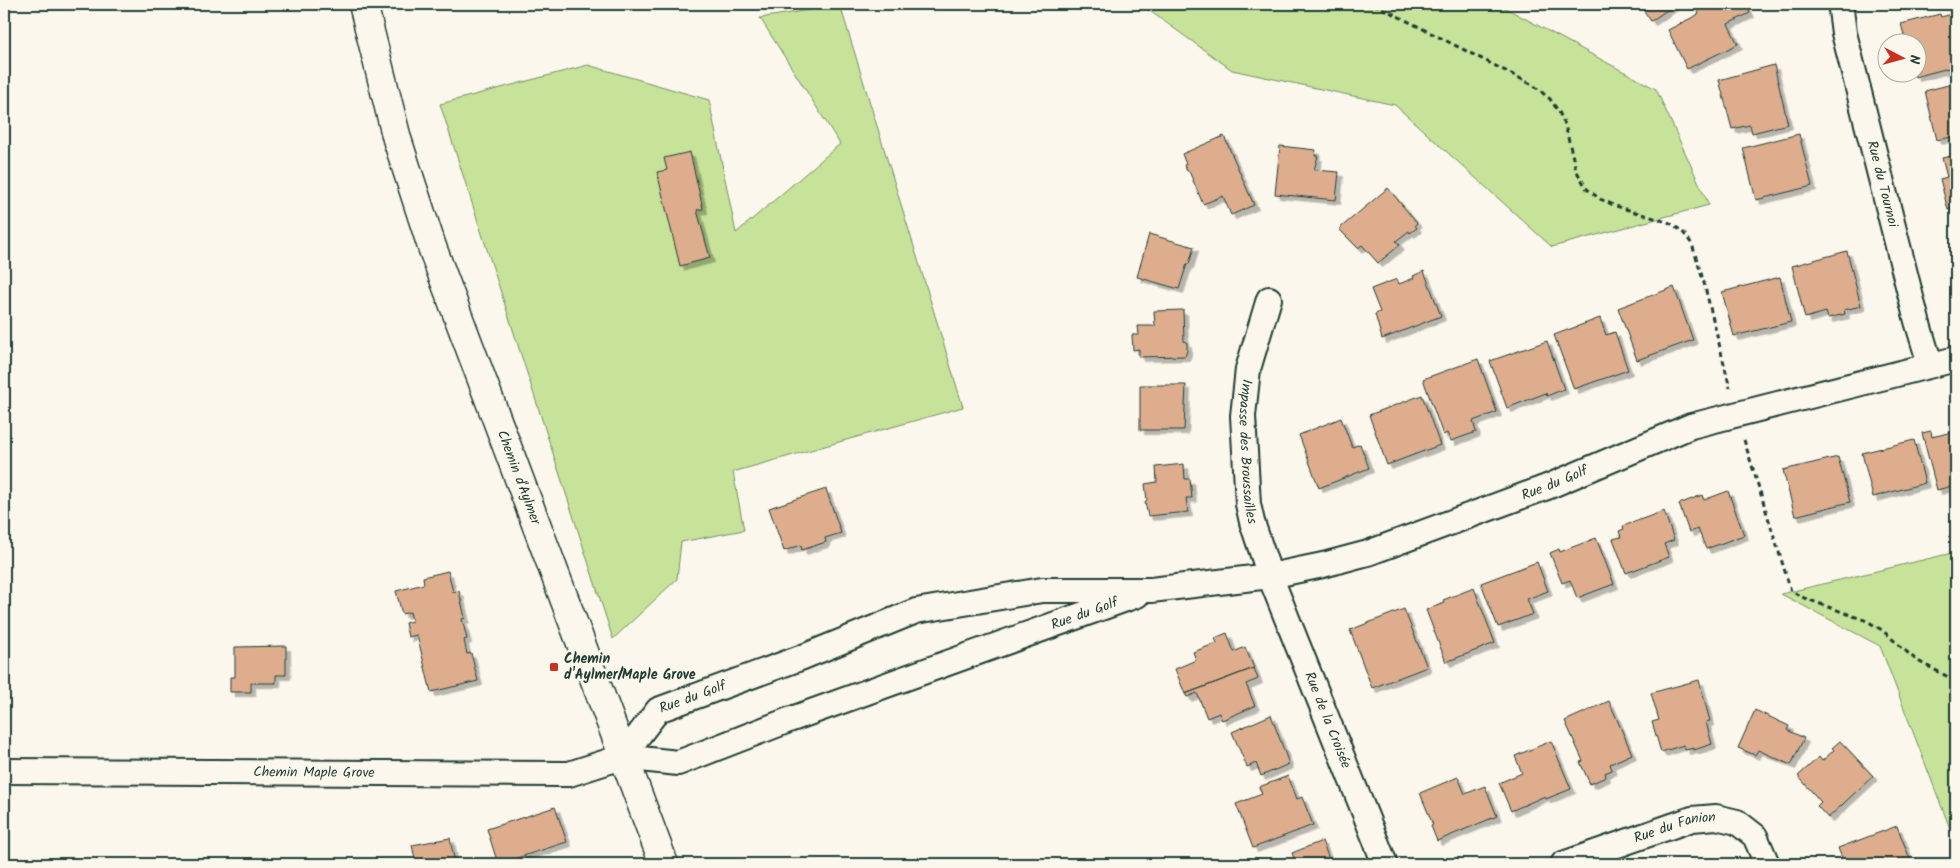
<svg xmlns="http://www.w3.org/2000/svg" width="1960" height="868" viewBox="0 0 1960 868" font-family="Kalam,sans-serif">
  <style>
    .green { fill: #c7e299; stroke: #739066 }
    .building { fill: #ddad8e; stroke: #1f3d34; filter: url(#shadow) }
    .lines { fill: none; stroke-linecap: round; stroke-linejoin: round }
    .minor-casing { stroke: #1f3d34; stroke-width: 28 }
    .secondary-casing { stroke: #1f3d34; stroke-width: 31 }
    .path { stroke: #1f3d34; stroke-width: 3; stroke-dasharray: 5 4; stroke-linecap: butt }
    .minor { stroke: #fbf7ec; stroke-width: 24 }
    .secondary { stroke: #fbf7ec; stroke-width: 28 }
    .poi-dot { fill: #c8321e; stroke: #fbf7ec; stroke-width: 2 }
    .labels { text-anchor: middle; dominant-baseline: central; stroke-width: 5; stroke-linejoin: round; paint-order: stroke }
    .street-label { font-size: 14px; fill: #1f3d34; stroke: #fbf7ec }
    .poi-label { font-size: 14px; font-weight: bold; fill: #1f3d34; stroke: #fbf7ec; text-anchor: start }
  </style>
  <defs>
    <filter id="shadow"><feDropShadow dx="4.5" dy="4.5" stdDeviation="0" flood-color="#0004"/></filter>
  </defs>
  <rect width="100%" height="100%" fill="#fbf7ec"/>
  <filter id="ink" filterUnits="userSpaceOnUse"><feTurbulence type="fractalNoise" baseFrequency=".02" numOctaves="2"/><feDisplacementMap in="SourceGraphic" scale="10" xChannelSelector="R" yChannelSelector="G"/><feConvolveMatrix kernelMatrix="1 2 1 2 8 2 1 2 1" color-interpolation-filters="sRGB"/></filter>
  <g filter="url(#ink)">
    <path class="green" d="M1140 4H1498L1656 89 1709 205 1552 247 1395 105 1232 70Z
      M840 5 963 407 733 472 744 530 681 542 677 579 613 639 440 104 588 65 709 100 736 233 840 144 760 18Z
      M1956 552V844L1880 646 1781 594Z"/>
    <path class="building" d="M1639 4H1676L1651 21Z
      M1705 4H1745L1750 13 1728 24 1738 44 1687 69 1668 30 1699 14 1696 8Z
      M1956 13V66L1915 77 1914 72H1918V42H1906L1901 24 1940 14 1941 17Z
      M1774 65 1788 124 1752 133 1750 125 1732 129 1719 80Z
      M1956 83V136L1937 140 1925 91Z
      M1799 134 1812 186 1756 200 1743 148Z
      M1224 136 1254 205 1231 215 1223 196 1203 204 1189 171H1187L1184 165 1186 164 1182 154Z
      M1280 146 1316 150 1315 156H1318L1314 170 1339 172 1336 200 1275 194Z
      M690 152 703 209 697 210 710 258 680 266 657 172 667 170 664 158Z
      M1956 155V208L1948 210 1940 179 1947 177 1942 158Z
      M1388 188 1417 223 1415 225 1417 228 1410 233 1409 231 1396 241 1400 245 1378 263 1362 245 1358 248 1339 229Z
      M1149 234 1194 247 1189 264H1187L1179 289 1137 277Z
      M1847 251 1861 306 1844 310 1845 314 1828 318 1826 312 1805 318 1792 266Z
      M1424 271 1441 316 1382 339 1375 314 1380 312 1371 289 1397 279 1399 284 1414 278 1413 276Z
      M1780 277 1791 322 1734 336 1722 292Z
      M1674 287 1693 340 1637 360 1618 308Z
      M1183 310 1184 341 1187 343V351L1185 356 1139 357V349L1133 350 1132 335H1139L1138 326H1155L1154 311Z
      M1600 318 1606 335 1615 332 1628 370 1574 389 1554 335Z
      M1547 341 1564 389 1547 396 1546 393 1507 408 1490 361Z
      M1478 359 1497 412 1473 421 1476 432 1451 441 1447 433 1443 435 1423 379Z
      M1140 385H1186L1184 430H1140Z
      M1422 395 1440 445 1387 465 1369 415Z
      M1341 418 1352 447 1360 444 1369 468 1319 488 1299 435Z
      M1931 431 1932 437 1956 431V485L1937 490 1922 433Z
      M1914 440 1925 483 1873 497 1862 453Z
      M1838 457 1850 502 1795 516 1783 470Z
      M1184 464 1185 479H1190L1192 498H1186L1188 512 1148 516 1145 502 1147 500 1145 484 1157 482 1156 467Z
      M826 489 841 533 825 538 826 542 802 550 801 545 784 551 769 508Z
      M1728 491 1744 535 1706 549 1698 529 1689 532 1679 504 1702 495 1704 500Z
      M1664 511 1674 540 1664 544 1669 557 1626 573 1613 539 1621 537 1619 531 1624 529 1623 526Z
      M1596 538 1614 584 1577 598 1570 580 1562 583 1550 553 1559 549 1560 552Z
      M1537 562 1548 591 1527 599 1533 614 1498 627 1481 583Z
      M448 571 453 592 459 591 465 618 462 619 467 639 464 640 467 654 471 653 478 681 431 692 417 635 408 637 405 623 412 621 410 612 402 614 396 591 424 584 423 577Z
      M1474 588 1495 643 1446 662 1426 610 1444 603 1443 600Z
      M1404 609 1427 667 1372 688 1350 630Z
      M1227 633 1234 652 1245 647 1254 668 1185 694 1175 669 1196 660 1193 652 1217 643 1215 638Z
      M286 646V675H276V683H251V692H230V677H235V647Z
      M1254 668 1258 679 1246 684 1255 706 1222 720 1219 713 1207 718 1197 693 1187 697 1185 694Z
      M1699 680 1710 721 1706 722 1712 744 1694 750V748L1685 750 1684 745 1661 752 1652 722 1659 720 1651 693Z
      M1609 701 1632 754 1610 764 1612 770 1605 773 1606 777 1590 784 1580 762 1583 761 1565 721Z
      M1755 710 1789 726 1787 730 1804 738 1791 765 1758 750 1755 755 1738 748Z
      M1271 715 1289 764 1261 776 1256 763 1247 767 1232 732Z
      M1551 741 1571 789 1546 799 1545 796 1511 811 1499 783 1522 773 1515 756Z
      M1840 741 1873 776 1828 818 1817 806 1821 802 1798 776 1819 757 1822 761 1834 750 1832 748Z
      M1288 776 1297 799 1302 797 1313 825 1253 848 1236 804 1262 794 1259 787Z
      M1458 777 1465 794 1485 786 1497 816 1437 841 1431 826 1433 825 1420 793Z
      M555 807 567 842 498 864 487 829Z
      M1897 826 1912 864 1844 863 1838 848Z
      M450 838 455 864H416L412 845Z
      M1322 841 1331 864H1287L1295 861 1292 853Z"/>
    <g class="lines">
      <g class="minor-casing">
        <g id="minor">
          <path id="s1" d="M1842 4 1841 10 1844 33 1917 321 1930 364"/>
          <path id="s2" d="M1269 299 1248 369 1243 416 1248 504 1252 522 1270 576 1385 864"/>
          <path id="s3" d="M622 757 658 710 803 657 916 611 1042 590H1151L1270 576 1323 565 1368 553 1547 487 1691 426 1956 359"/>
          <path id="s4" d="M4 771 569 774 622 757 678 763 789 720 1137 595"/>
          <path id="s5" d="M1563 864 1692 819 1716 817 1737 822 1755 836 1767 864"/>
        </g>
      </g>
      <g class="secondary-casing">
        <g id="secondary">
          <path id="s6" d="M363 4 397 139 432 247 664 864"/>
        </g>
      </g>
      <path class="path" d="M1374 4 1533 85 1550 99 1559 112 1565 125 1576 170 1587 189 1600 199 1616 206 1670 223 1682 231 1692 244 1704 283 1730 388
        M1744 440 1791 591 1804 598 1867 621 1882 630 1916 660 1956 681"/>
      <use href="#minor" class="minor"/>
      <use href="#secondary" class="secondary"/>
    </g>
  </g>
  <rect class="poi-dot" x="549" y="662" width="10" height="10" rx="2.5"/>
  <g class="labels">
    <g class="street-label">
      <text stroke="none"><textPath href="#s1" startOffset="185">Rue du Tournoi</textPath></text>
      <text stroke="none"><textPath href="#s2" startOffset="156">Impasse des Broussailles</textPath></text>
      <text stroke="none"><textPath href="#s6" startOffset="499">Chemin d'Aylmer</textPath></text>
      <text stroke="none"><textPath href="#s3" startOffset="992">Rue du Golf</textPath></text>
      <text stroke="none"><textPath href="#s4" startOffset="1110">Rue du Golf</textPath></text>
      <text stroke="none"><textPath href="#s3" startOffset="96">Rue du Golf</textPath></text>
      <text stroke="none"><textPath href="#s2" startOffset="439">Rue de la Croisée</textPath></text>
      <text stroke="none"><textPath href="#s4" startOffset="310">Chemin Maple Grove</textPath></text>
      <text stroke="none"><textPath href="#s5" startOffset="118">Rue du Fanion</textPath></text>
    </g>
    <g class="poi-label">
      <text x="564" y="659">Chemin<tspan x="564" dy="16">d'Aylmer/Maple Grove</tspan></text>
    </g>
  </g>
  <rect width="1960" height="868" fill="none" stroke="#fbf7ec" stroke-width="20"/>
  <rect x="10" y="10" width="1940" height="848" fill="none" stroke="#1f3d34" stroke-width="2" filter="url(#ink)"/>
  <g transform="translate(1902 58) rotate(96)"><circle r="24" fill="#fbf7ec" stroke="#a3ada2"/>
  <path d="M0-4L9 19L0 12L-9 19Z" fill="#c8321e"/>
  <text y="-8" font-size="14" font-weight="bold" text-anchor="middle" fill="#1f3d34">N</text>
  </g>
</svg>
